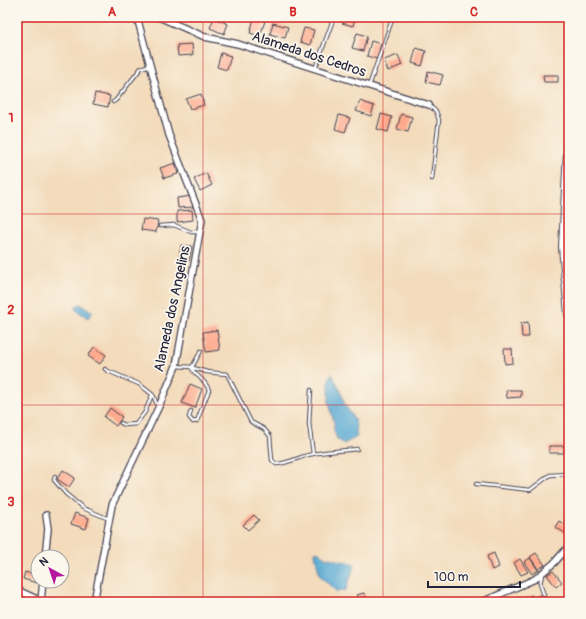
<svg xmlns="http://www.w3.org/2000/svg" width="586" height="619" viewBox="0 0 586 619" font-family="Pangolin,sans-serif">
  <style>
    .water { fill: #57a8d2; stroke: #3c6586 }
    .building { fill: #feaa8e }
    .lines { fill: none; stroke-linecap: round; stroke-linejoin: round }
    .lane-casing { stroke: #413e4e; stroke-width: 4.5 }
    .street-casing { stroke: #413e4e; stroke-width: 8 }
    .secondary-casing { stroke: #413e4e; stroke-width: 10 }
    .lane { stroke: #fff; stroke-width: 2.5 }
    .street { stroke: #fff; stroke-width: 5.5 }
    .secondary { stroke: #fff; stroke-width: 8 }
    .grid { fill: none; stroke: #d62828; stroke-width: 1; stroke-opacity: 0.55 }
    .labels { text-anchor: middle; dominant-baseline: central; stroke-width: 3.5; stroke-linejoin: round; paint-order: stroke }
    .street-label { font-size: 14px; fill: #22223b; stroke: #fbf7ec }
    .neatline { fill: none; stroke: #d62828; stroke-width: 1.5 }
    .grid-label { font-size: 13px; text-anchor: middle; font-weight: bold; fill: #d62828 }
  </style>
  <rect width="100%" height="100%" fill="#fbf7ec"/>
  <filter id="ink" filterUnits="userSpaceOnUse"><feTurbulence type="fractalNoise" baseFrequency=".025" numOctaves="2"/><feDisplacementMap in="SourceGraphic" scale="8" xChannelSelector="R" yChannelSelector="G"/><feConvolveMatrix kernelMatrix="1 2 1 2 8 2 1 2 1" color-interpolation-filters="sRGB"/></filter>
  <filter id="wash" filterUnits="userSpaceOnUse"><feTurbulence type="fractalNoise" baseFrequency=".012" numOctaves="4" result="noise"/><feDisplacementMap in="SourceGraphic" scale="16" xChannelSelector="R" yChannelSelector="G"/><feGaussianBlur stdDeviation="0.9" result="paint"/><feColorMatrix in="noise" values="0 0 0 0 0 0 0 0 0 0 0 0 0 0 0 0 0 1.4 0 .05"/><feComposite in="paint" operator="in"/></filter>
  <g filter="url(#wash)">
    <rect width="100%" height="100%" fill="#f3dbbb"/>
    <path class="water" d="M80 304 93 312 88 318 76 310V306Z
      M332 374 341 392 345 405 355 420 357 437 344 444 337 439 334 431V423L329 402V378Z
      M318 551 325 557 355 564 346 590 337 592 320 576 315 555V552Z"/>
    <g id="blocks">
      <path class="building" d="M344 17H355L353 26 342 23Z
        M214 18 228 24 224 34 210 28Z
        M254 18 265 21 260 36 250 33Z
        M273 23 288 27 285 38 270 34Z
        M304 28 314 30 310 45 300 42Z
        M357 33 367 36 363 51 352 48Z
        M371 41 381 44 377 59 367 56Z
        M192 44 193 55 178 56 177 45Z
        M416 48 426 51 422 66 412 63Z
        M221 53 231 56 227 70 217 67Z
        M398 55 402 65 388 71 384 60Z
        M428 71 443 75 440 85 426 82Z
        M543 75H558V82H544Z
        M95 93 110 96 108 107 93 104Z
        M201 94 204 105 190 109 186 99Z
        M360 101 374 106 371 116 356 111Z
        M381 114 392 117 388 132 377 129Z
        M401 114 412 117 408 132 397 129Z
        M339 115 350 118 345 132 335 129Z
        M175 163 178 174 164 178 160 168Z
        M206 173 212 185 200 191 194 179Z
        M192 196 193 207 178 208 177 198Z
        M192 210 193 220 177 222V211Z
        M143 219 158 221 156 232 141 230Z
        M181 245 192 246 189 261 179 260Z
        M528 322 529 337H522L521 323Z
        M217 330 220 350 206 352 203 332Z
        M94 347 106 355 100 364 88 356Z
        M504 349H512L513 363 505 364Z
        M190 384 202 389 195 408 182 403Z
        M506 390H521V397L507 398Z
        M110 408 122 417 116 426 104 417Z
        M549 446H564V453H549Z
        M63 470 75 478 69 487 57 479Z
        M75 513 89 518 86 529 71 524Z
        M254 515 259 520 248 530 243 525Z
        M559 521 569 527 568 535 555 527Z
        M494 553 499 567 492 570 487 556Z
        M536 553 545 565 538 569 530 557Z
        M530 558 538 570 532 574 524 562Z
        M520 559 528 572 521 575 514 563Z
        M553 571 562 582 556 587 547 575Z
        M25 572 38 576 37 583 23 579Z
        M364 593 368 602H360L357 595Z
        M542 594 545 602H516L532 595 533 598Z"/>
    </g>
  </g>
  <g filter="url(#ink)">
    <use href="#blocks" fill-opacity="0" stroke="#413e4e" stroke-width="1"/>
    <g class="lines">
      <g class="lane-casing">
        <path id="lane" d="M315 69 334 17
          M369 86 393 17
          M113 102 116 100 141 68 150 65
          M429 106 436 111 439 120 432 179
          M160 226 174 225 191 232H200
          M176 366 192 367 201 351
          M190 367 207 372 227 374 251 422 264 429 270 436 272 460 276 464C287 464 301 456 313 454 327 451 342 451 357 449
          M191 367C195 377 203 376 209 390L197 421 193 422 189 417 191 411
          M105 369 108 371 139 384 153 395 158 407
          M311 390 309 423 313 454
          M121 423 125 425 136 424 145 412 152 395
          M55 476 54 480 66 494 83 508 109 519
          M476 484 530 490 550 475 569 474
          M542 575 540 584 544 595"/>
      </g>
      <g class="street-casing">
        <path id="street" d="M159 17 205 37 238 44 429 105
          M45 557 48 529 46 515
          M17 590 41 601 47 602
          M41 601 43 581
          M94 602 112 505 160 404 176 366 202 220 169 135 137 17
          M482 602 535 579 554 563 569 546"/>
      </g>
      <g class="secondary-casing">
        <path id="secondary" d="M569 132 563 247 569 314"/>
      </g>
      <use href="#lane" class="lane"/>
      <use href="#street" class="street"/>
      <use href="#secondary" class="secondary"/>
    </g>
  </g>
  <path class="grid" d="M203 17V602M383 17V602M17 214H569M17 405H569"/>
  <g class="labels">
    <g class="street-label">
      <text transform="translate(309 54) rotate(18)">Alameda dos Cedros</text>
      <text transform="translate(172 309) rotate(-78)">Alameda dos Angelins</text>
    </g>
  </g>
  <rect width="586" height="619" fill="none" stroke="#fbf7ec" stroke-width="44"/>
  <g transform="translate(50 569) rotate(320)"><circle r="19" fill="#fbf7ec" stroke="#a4a2a5"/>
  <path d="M0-3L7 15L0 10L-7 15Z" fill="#b5179e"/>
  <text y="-6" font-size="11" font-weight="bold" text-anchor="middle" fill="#22223b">N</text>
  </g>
  <path d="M428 581v6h92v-6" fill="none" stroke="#22223b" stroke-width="2"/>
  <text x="434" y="581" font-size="12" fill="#22223b" stroke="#fbf7ec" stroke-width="3" paint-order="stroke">100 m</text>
  <rect x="22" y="22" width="542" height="575" class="neatline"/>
  <g class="grid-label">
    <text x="112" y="16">A</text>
    <text x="293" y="16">B</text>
    <text x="474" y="16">C</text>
    <text x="11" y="122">1</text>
    <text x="11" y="314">2</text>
    <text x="11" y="506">3</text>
  </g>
</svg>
